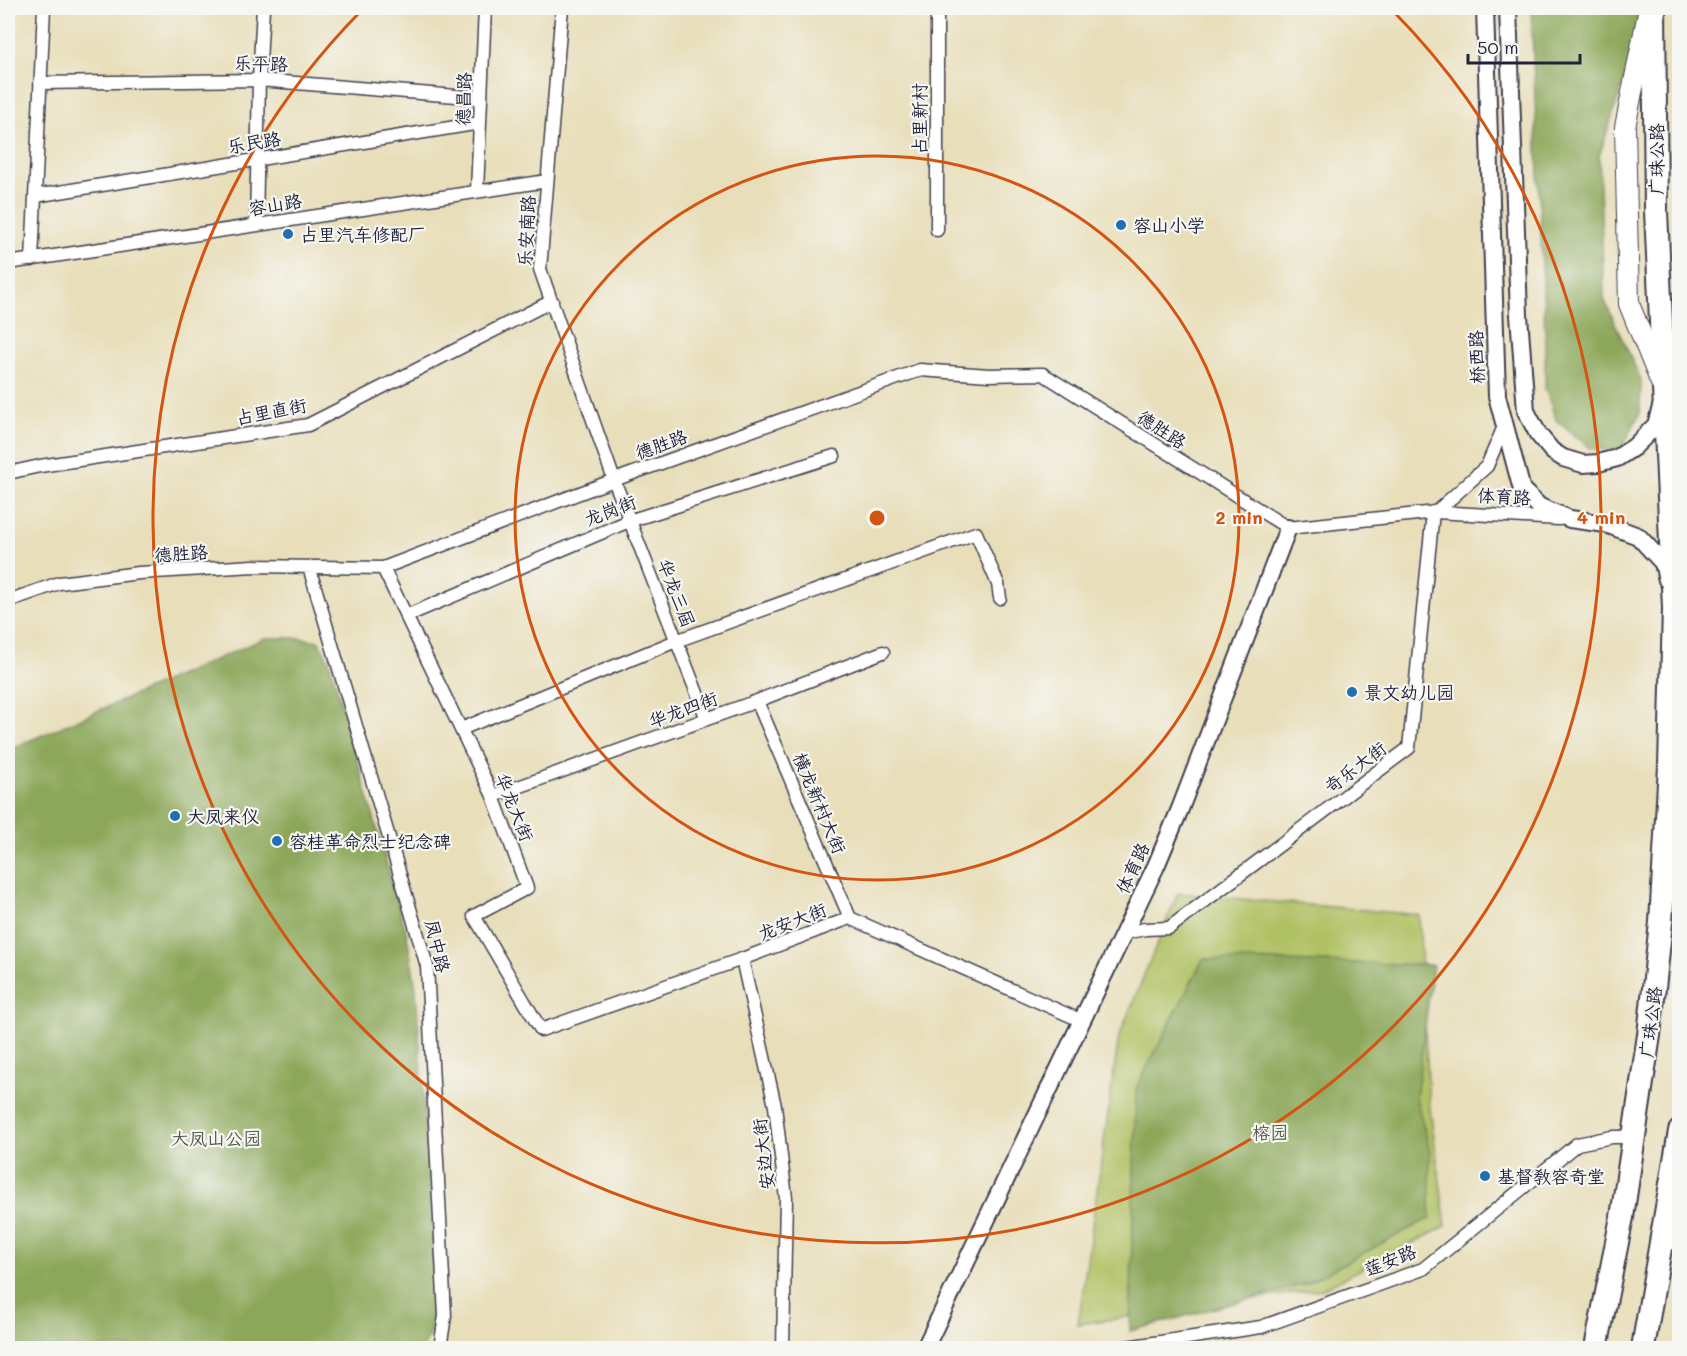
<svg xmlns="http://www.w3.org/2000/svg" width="1687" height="1356" viewBox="0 0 1687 1356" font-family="Mali,'LXGW WenKai TC',sans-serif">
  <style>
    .green { fill: #b0c164; stroke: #697250; stroke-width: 1.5 }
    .forest { fill: #8ca75a; stroke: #57644a; stroke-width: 1.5 }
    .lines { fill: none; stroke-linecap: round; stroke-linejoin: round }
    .street-casing { stroke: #403e4e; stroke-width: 15 }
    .secondary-casing { stroke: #403e4e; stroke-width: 20 }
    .primary-casing { stroke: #403e4e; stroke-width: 22 }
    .highway-casing { stroke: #403e4e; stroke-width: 26 }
    .street { stroke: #fff; stroke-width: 12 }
    .secondary { stroke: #fff; stroke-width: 16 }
    .primary { stroke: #fff; stroke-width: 20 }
    .highway { stroke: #fff; stroke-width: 22 }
    .ring { fill: none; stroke: #d45411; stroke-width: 3 }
    .poi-dot { fill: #1f6fb2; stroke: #f6f6f2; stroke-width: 2 }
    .labels { text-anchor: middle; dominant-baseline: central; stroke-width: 4.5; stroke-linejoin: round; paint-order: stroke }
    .street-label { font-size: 18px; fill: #22223b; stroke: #f6f6f2 }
    .poi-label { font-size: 18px; fill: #22223b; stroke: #f6f6f2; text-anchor: start }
    .park-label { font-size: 18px; fill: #545a49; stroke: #f6f6f2 }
    .centre { fill: #d45411; stroke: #f6f6f2; stroke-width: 3 }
    .ring-label { font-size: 18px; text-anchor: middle; font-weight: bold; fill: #d45411; stroke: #f6f6f2; stroke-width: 4.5; stroke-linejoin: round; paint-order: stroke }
  </style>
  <rect width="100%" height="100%" fill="#f6f6f2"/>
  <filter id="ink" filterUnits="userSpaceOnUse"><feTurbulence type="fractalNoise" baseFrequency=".0167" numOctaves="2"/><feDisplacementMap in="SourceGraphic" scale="12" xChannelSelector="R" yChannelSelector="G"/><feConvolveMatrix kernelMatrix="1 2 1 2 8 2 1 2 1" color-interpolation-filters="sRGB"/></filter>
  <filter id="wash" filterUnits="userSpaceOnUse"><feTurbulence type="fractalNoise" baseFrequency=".008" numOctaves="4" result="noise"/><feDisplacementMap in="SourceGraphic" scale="24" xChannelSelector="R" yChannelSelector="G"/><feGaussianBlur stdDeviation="1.35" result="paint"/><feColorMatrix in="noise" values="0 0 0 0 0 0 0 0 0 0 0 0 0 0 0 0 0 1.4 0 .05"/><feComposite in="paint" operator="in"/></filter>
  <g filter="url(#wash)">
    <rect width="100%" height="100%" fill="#e8deb9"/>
    <path class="green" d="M1178 893 1419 915 1429 1101 1446 1226 1322 1289 1078 1324 1119 1036Z"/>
    <path class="forest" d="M1531 8H1641L1630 62 1599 156 1604 299 1641 380 1640 413 1621 450 1591 449 1556 420 1545 388V334Z
      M265 638H299L318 641 329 660 407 935 416 989 438 1310 424 1348H8V750Z
      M1203 959 1433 965 1416 1098 1430 1151V1218L1305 1284 1130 1331 1136 1089Z"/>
  </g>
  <g filter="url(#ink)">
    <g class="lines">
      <g class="street-casing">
        <path id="street" d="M562 8 540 269 614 480 707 719
          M937 8V230
          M40 83 259 80 481 98
          M477 191 485 8
          M35 196 480 123
          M256 225 259 80 263 8
          M32 260 44 8
          M8 263 547 181
          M8 473 40 466 308 425 552 301
          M1436 512 1487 466 1505 424
          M309 567 427 966 445 1316 440 1348
          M383 568 493 796 527 888 474 916 541 1030 742 959 850 918 1082 1021
          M8 601 59 583 139 573 253 566 383 568 614 480 920 370 989 375 1043 374 1288 528 1436 512 1559 519
          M406 616 629 521 834 456
          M757 701 850 918
          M461 729 676 641 976 533 998 584 1000 598
          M493 796 757 701 883 652
          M1124 933 1145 929 1169 928 1409 748 1433 512
          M742 959 775 1106 786 1198 783 1348
          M1662 1241 1680 1245
          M1120 1348 1261 1327 1423 1269 1577 1144 1612 1137H1622L1636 1131"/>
      </g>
      <g class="secondary-casing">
        <path id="secondary" d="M1485 8 1497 396 1522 490 1540 507 1570 519 1606 524 1638 536 1663 563 1667 580
          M1508 8 1519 315 1526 411 1538 434 1552 451 1563 458 1583 464 1598 463 1617 458 1634 447 1656 425 1661 407
          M925 1348 1156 866 1180 809 1288 528"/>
      </g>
      <g class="primary-casing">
        <path id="primary" d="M1648 13 1625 127 1629 304 1661 383"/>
      </g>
      <g class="highway-casing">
        <path id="highway" d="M1596 1348 1622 1217 1649 1035 1661 922 1670 766 1674 608 1656 211 1654 8
          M1643 1348 1680 1131"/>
      </g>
      <use href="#street" class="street"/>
      <use href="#secondary" class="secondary"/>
      <use href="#primary" class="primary"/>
      <use href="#highway" class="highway"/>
    </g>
  </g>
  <g class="ring">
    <circle cx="877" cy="518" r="362"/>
    <path d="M1393 11A724 724 0 1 1 361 11"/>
  </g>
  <g class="poi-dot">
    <circle cx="1121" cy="225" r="6"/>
    <circle cx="288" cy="234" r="6"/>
    <circle cx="1352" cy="692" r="6"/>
    <circle cx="175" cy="816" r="6"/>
    <circle cx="277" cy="841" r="6"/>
    <circle cx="1485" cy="1176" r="6"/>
  </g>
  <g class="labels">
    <g class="street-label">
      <text transform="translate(261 63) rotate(2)">乐平路</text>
      <text transform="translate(463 99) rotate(-88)">德昌路</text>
      <text transform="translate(919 119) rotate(-90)">占里新村</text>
      <text transform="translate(254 142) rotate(-9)">乐民路</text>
      <text transform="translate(1656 159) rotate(-90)">广珠公路</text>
      <text transform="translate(275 204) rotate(-9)">容山路</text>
      <text transform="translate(526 231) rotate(-87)">乐安南路</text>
      <text transform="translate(1476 357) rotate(-92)">桥西路</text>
      <text transform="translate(271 411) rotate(-11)">占里直街</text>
      <text transform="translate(1162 429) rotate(33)">德胜路</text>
      <text transform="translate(661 444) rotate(-20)">德胜路</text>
      <text transform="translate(1504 496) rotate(3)">体育路</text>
      <text transform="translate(610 510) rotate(-21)">龙岗街</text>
      <text transform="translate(181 553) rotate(-4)">德胜路</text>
      <text transform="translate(677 593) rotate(69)">华龙三届</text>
      <text transform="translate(683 709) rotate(-20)">华龙四街</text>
      <text transform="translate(1355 767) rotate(-37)">奇乐大街</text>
      <text transform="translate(820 803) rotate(67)">横龙新村大街</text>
      <text transform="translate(515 807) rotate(68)">华龙大街</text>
      <text transform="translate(1132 868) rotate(-65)">体育路</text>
      <text transform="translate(792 921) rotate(-21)">龙安大街</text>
      <text transform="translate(438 946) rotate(77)">凤中路</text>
      <text transform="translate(1650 1022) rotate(-83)">广珠公路</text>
      <text transform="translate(763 1154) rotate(-97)">安边大街</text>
      <text transform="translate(1390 1260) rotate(-22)">莲安路</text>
    </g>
    <g class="poi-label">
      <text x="1133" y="225">容山小学</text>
      <text x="300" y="234">占里汽车修配厂</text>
      <text x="1364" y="692">景文幼儿园</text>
      <text x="187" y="816">大凤来仪</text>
      <text x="289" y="841">容桂革命烈士纪念碑</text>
      <text x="1497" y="1176">基督教容奇堂</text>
    </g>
    <g class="park-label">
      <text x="1270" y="1132">榕园</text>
      <text x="216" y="1138">大凤山公园</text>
    </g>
  </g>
  <circle cx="877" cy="518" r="9" class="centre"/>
  <g class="ring-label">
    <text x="1239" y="524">2 min</text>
    <text x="1601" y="524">4 min</text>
  </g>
  <rect width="1687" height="1356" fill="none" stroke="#f6f6f2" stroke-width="30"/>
  <path d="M1468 54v9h112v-9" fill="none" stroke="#22223b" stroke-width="3"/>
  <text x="1477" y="54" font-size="18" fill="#22223b" stroke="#f6f6f2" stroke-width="4.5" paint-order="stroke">50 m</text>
</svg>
